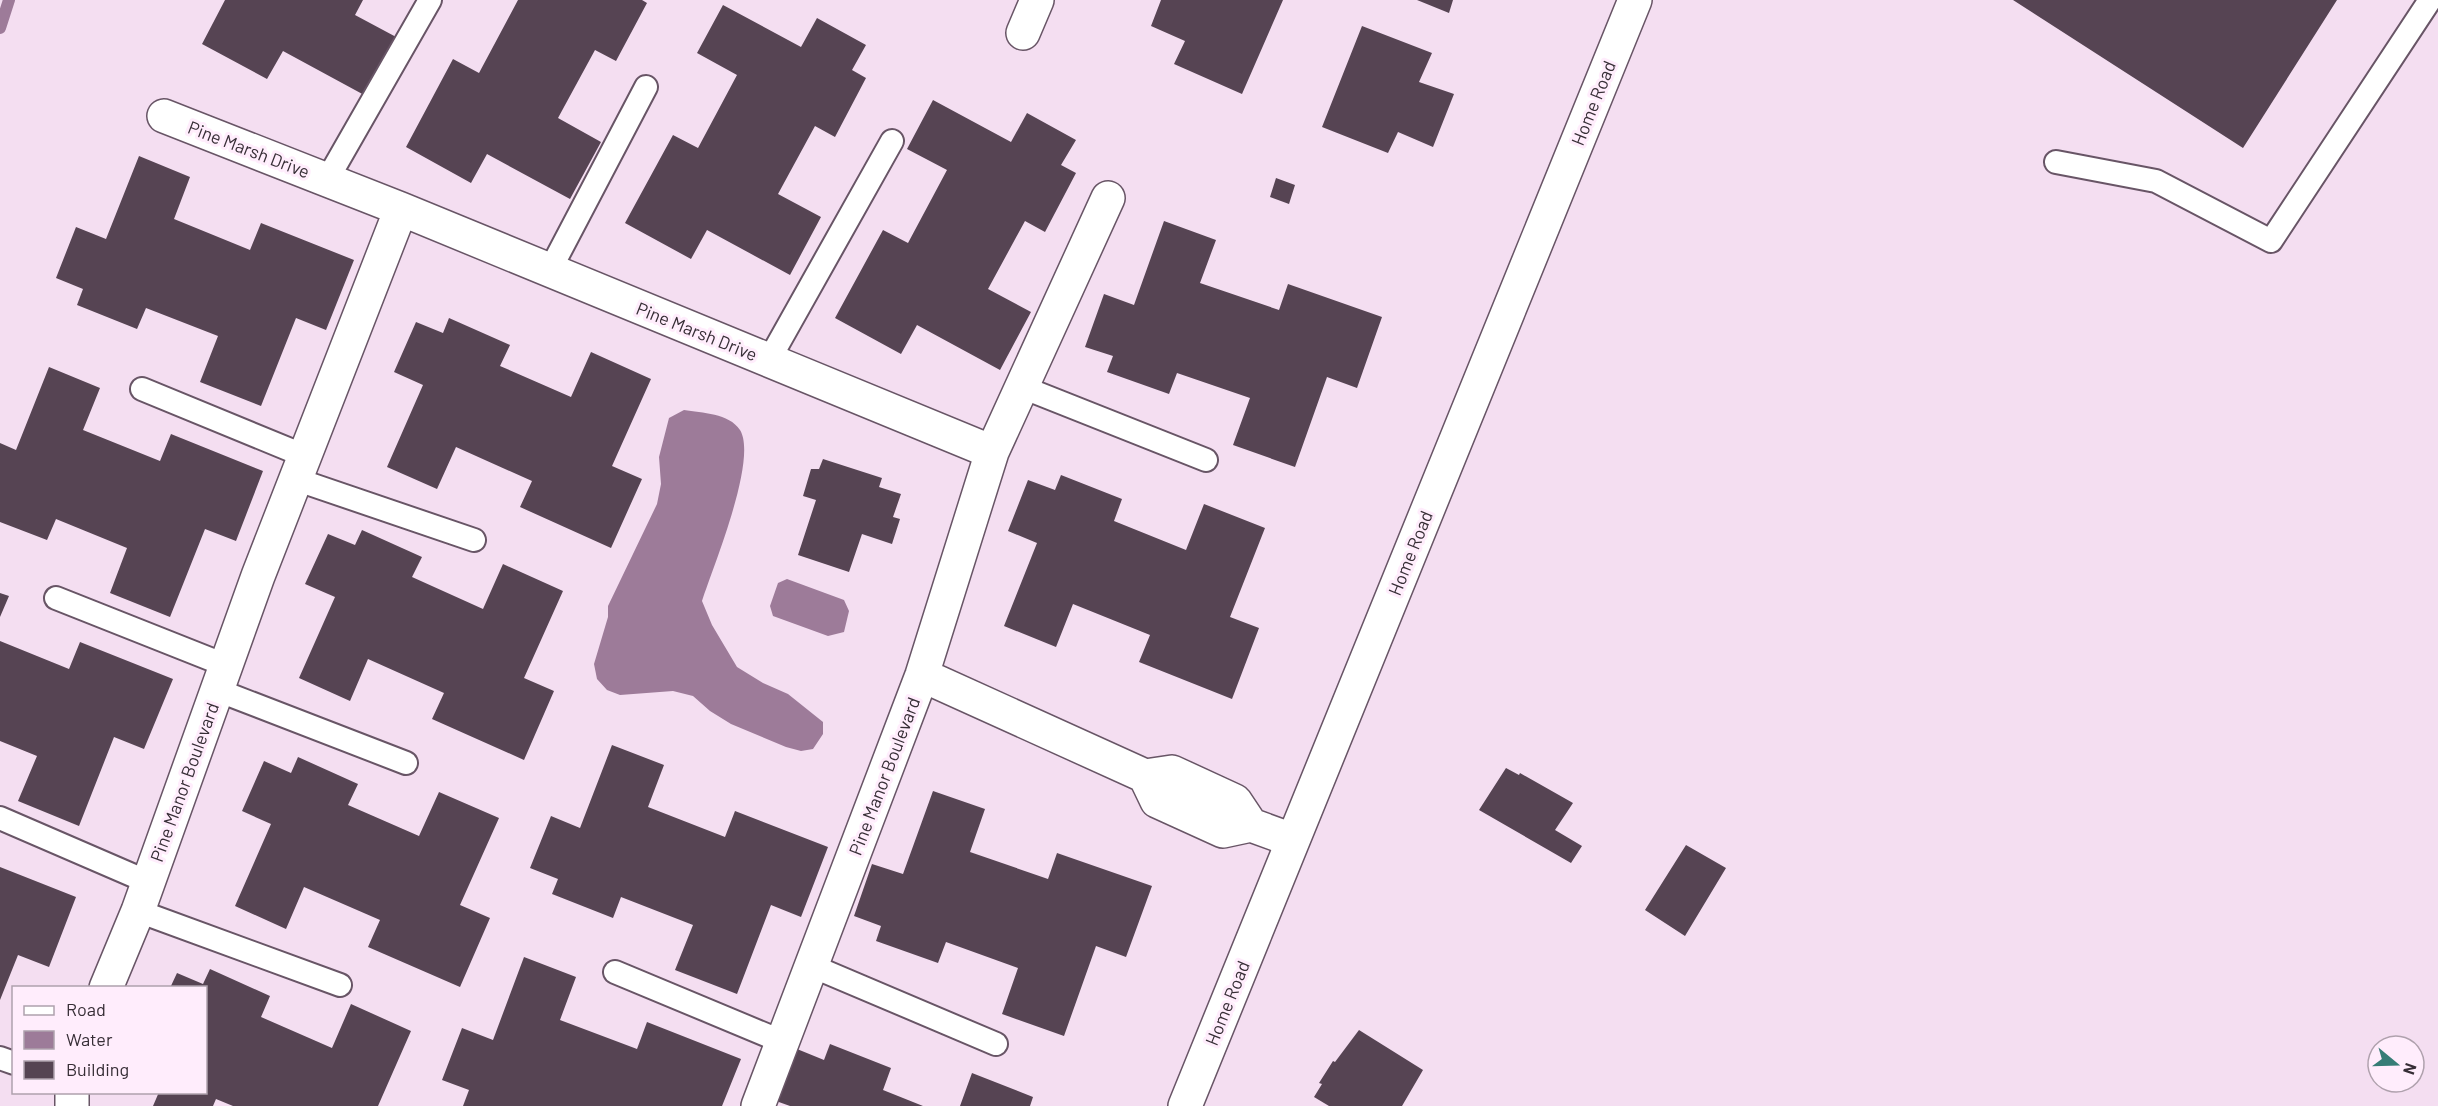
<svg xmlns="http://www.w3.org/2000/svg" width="2438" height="1106" viewBox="0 0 2438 1106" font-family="Barlow,sans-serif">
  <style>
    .water { fill: #9d7b99 }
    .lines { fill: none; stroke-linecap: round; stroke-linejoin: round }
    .stream { stroke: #9d7b99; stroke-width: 12 }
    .building { fill: #564453 }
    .service-casing { stroke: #685566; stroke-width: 26 }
    .minor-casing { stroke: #685566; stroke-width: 36 }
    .tertiary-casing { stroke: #685566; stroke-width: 36 }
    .service { stroke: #fff; stroke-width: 22 }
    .minor { stroke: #fff; stroke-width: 33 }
    .tertiary { stroke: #fff; stroke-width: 33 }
    .labels { text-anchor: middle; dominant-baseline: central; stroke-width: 6; stroke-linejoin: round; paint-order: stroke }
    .street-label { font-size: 18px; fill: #372e36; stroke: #ffedfc }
  </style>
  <rect width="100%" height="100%" fill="#f4def1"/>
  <path class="water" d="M684 410C702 413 729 413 740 430 758 459 713 567 702 601L712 625 737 667 763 683 788 694 823 722V734L813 749 801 751 786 747 731 724 710 711 693 696 673 691 620 695 607 690 597 679 594 664 608 617V606L657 504 661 484 659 457 669 418Z
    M787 579 844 600 849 611 844 632 828 636 773 616 770 606 778 583Z"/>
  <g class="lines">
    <path class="stream" d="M0 28 9 0"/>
  </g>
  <path class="building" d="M225 0H363L355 15 398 38 366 96 283 51 267 79 202 44Z
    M518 0H642L647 3 616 61 595 50 558 118 601 142 570 199 487 154 471 183 406 147 453 59 479 73Z
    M1161 0H1283L1242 94 1174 64 1185 41 1151 26Z
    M1417 0H1453L1449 13Z
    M2013 0H2337L2243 148Z
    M723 5 801 47 817 18 866 45 852 70 866 78 835 137 815 126 778 194 821 217 790 275 707 230 691 259 625 223 673 135 698 148 737 75 697 53Z
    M1362 26 1432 53 1419 82 1454 94 1433 147 1398 132 1388 153 1322 127Z
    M933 100 1011 142 1027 113 1076 140 1061 165 1076 173 1045 232 1025 221 988 289 1031 312 1000 370 917 325 901 354 835 318 883 230 908 243 947 170 907 149Z
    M139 156 190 177 174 219 250 250 261 223 354 260 326 330 296 318 261 406 200 382 218 336 146 308 137 329 77 305 83 289 56 278 76 227 106 239Z
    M1276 178 1295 185 1289 204 1270 197Z
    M1164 221 1216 240 1200 283 1279 310 1288 284 1382 317 1357 388 1327 377 1295 467 1233 445 1250 398 1177 373 1169 394 1107 372 1113 356 1085 347 1104 294 1134 305Z
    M449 318 510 345 500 366 571 397 591 352 651 379 612 466 642 479 611 548 520 507 532 481 456 447 437 489 387 467 423 385 394 372 416 322 443 333Z
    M49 367 100 388 83 430 160 461 171 434 263 471 236 541 205 529 170 617 110 593 127 548 56 519 47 540 0 522V443L16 450Z
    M823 459 882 478 879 487 901 494 893 517 900 519 892 544 862 534 849 572 798 555 816 500 803 496 811 469H819Z
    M1061 475 1122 499 1114 521 1186 550 1204 504 1265 528 1230 617 1259 628 1232 699 1139 662 1150 635 1073 604 1056 647 1004 626 1037 543 1008 531 1028 480 1055 490Z
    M362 530 422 557 412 577 483 609 503 564 563 591 524 678 554 691 524 760 432 719 444 693 368 659 350 701 299 678 335 597 305 584 328 534 355 545Z
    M0 593 9 596 0 617Z
    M0 641 69 669 80 642 173 679 144 749 114 737 79 826 18 801 37 756 0 741Z
    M612 745 664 765 648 807 725 837 735 811 828 847 801 917 771 905 737 994 675 970 693 925 621 897 613 918 552 894 558 879 530 868 551 816 580 828Z
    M298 757 358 784 348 805 419 836 439 792 499 818 460 905 490 918 460 987 368 947 380 920 304 887 286 929 235 906 271 824 242 811 264 761 291 773Z
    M1506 768 1519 775 1520 773 1573 803 1555 830 1582 846 1571 863 1479 810Z
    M933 791 985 809 970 852 1048 879 1057 853 1152 886 1126 957 1096 946 1064 1036 1002 1014 1018 968 946 942 938 963 876 941 881 926 854 916 872 864 903 874Z
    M1686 845 1726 868 1685 936 1645 910Z
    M0 867 76 897 49 967 18 955 0 1000Z
    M524 957 576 977 560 1020 637 1049 647 1022 741 1059 722 1106H463L469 1090 442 1080 462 1028 493 1040Z
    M210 969 270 996 261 1017 332 1048 351 1004 411 1031 378 1106H233L216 1099 213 1106H153L159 1092H206V988H170L177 973 203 984Z
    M1359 1030 1423 1070 1402 1106H1329L1314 1097 1322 1084 1319 1083 1333 1061 1335 1062Z
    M830 1044 891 1068 883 1090 923 1106H790L776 1101 797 1049 824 1060Z
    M972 1073 1033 1097 1030 1106H960Z"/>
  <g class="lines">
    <g class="service-casing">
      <path id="service" d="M2056 162 2156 181 2271 241 2430 0
        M327 180 430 0
        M550 270 646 87
        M769 360 892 141
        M1022 387 1206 460
        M142 389 305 456
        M295 479 474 540
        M56 598 225 665
        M217 690 406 763
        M0 818 148 882
        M138 911 340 985
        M812 966 996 1044
        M615 972 783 1042
        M0 1058 14 1063"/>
    </g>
    <g class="minor-casing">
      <path id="minor" d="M1023 33 1037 0
        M164 116 401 209 992 452
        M922 675 1145 776 1172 772 1235 801 1251 825
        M1145 776 1157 801 1223 831 1251 825 1292 840
        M106 988 138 911 258 576 401 209
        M72 1092V1106
        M758 1106 922 675 992 452 1108 198"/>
    </g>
    <g class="tertiary-casing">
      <path id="tertiary" d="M1185 1106 1635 0"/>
    </g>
    <use href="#service" class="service"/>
    <use href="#minor" class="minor"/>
    <use href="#tertiary" class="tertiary"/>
  </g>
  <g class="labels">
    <g class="street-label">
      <text transform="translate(1593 103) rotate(-68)">Home Road</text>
      <text transform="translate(249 149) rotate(21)">Pine Marsh Drive</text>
      <text transform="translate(697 331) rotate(22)">Pine Marsh Drive</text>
      <text transform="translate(1410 553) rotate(-68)">Home Road</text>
      <text transform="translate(884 776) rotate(-69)">Pine Manor Boulevard</text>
      <text transform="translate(184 782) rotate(-70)">Pine Manor Boulevard</text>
      <text transform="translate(1227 1003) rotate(-68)">Home Road</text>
    </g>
  </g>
  <rect x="12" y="986" width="195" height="108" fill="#ffedfc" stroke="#afa1ad" stroke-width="1.5"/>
  <rect x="24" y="1006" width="30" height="9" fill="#ffffff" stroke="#afa1ad" stroke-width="1.5"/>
  <text x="66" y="1016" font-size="18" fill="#372e36">Road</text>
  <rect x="24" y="1031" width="30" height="18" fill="#9d7b99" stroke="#afa1ad" stroke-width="1.5"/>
  <text x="66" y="1046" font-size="18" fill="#372e36">Water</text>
  <rect x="24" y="1061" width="30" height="18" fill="#564453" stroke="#afa1ad" stroke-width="1.5"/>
  <text x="66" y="1076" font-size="18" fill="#372e36">Building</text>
  <g transform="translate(2396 1064) rotate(109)"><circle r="28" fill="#ffedfc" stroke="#afa1ad" stroke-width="1.5"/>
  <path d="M0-4.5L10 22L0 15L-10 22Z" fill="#367d76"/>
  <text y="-9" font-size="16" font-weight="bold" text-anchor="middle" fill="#372e36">N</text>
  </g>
</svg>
